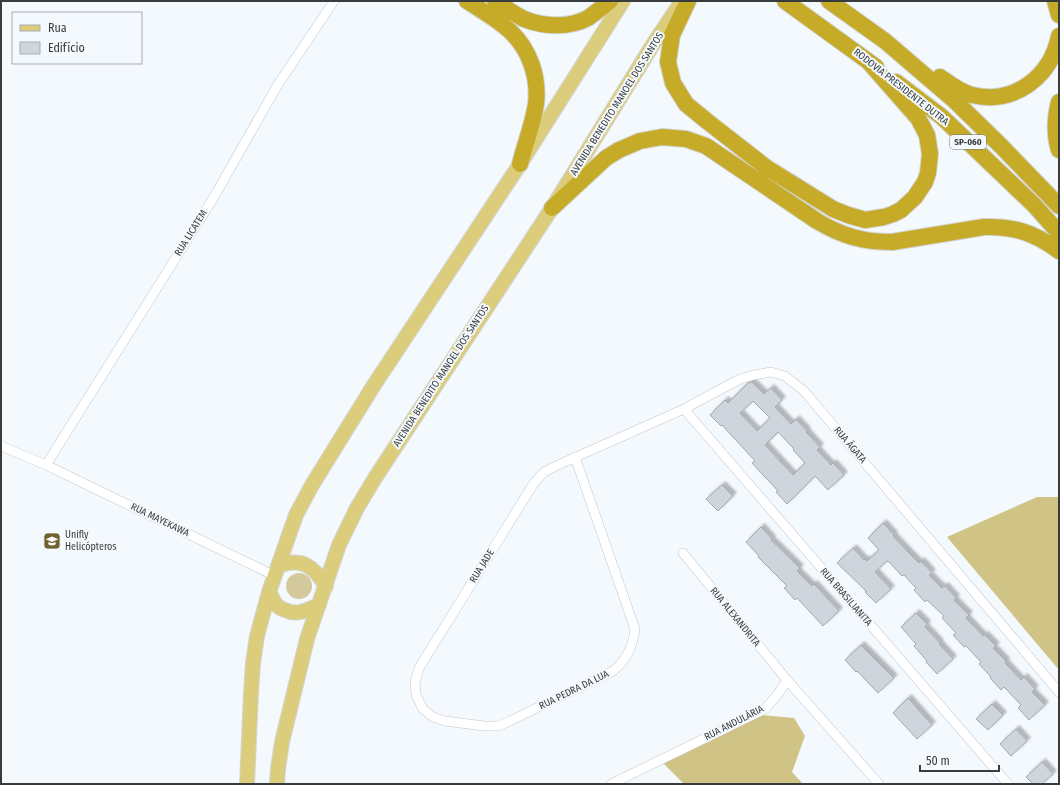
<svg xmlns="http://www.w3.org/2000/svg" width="1060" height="785" viewBox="0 0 1060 785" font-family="'Fira Sans Condensed',sans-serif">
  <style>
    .green { fill: #d3c99c }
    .forest { fill: #d0c386 }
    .building { fill: #cfd5dc; stroke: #a3a9af; fill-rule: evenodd; filter: url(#shadow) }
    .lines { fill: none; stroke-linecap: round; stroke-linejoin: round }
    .minor-casing { stroke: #c1c7ce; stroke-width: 10 }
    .primary-casing { stroke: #d3d4d5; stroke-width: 16 }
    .motorway-casing { stroke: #d3d4d5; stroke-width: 18 }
    .minor { stroke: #fff; stroke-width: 9 }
    .primary { stroke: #dccd7d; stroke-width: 14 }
    .motorway { stroke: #c5ab27; stroke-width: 16 }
    .labels { text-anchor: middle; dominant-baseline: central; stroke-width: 4; stroke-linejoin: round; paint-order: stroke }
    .shield { fill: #f4f9fe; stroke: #717578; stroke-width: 1 }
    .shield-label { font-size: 9px; font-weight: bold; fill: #393c3e }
    .street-label { font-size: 10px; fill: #393c3e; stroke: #f4f9fe }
    .poi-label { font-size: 10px; fill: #393c3e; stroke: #f4f9fe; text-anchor: start }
  </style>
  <defs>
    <filter id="shadow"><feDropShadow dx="3.5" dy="-3.5" stdDeviation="1" flood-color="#0004"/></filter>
  </defs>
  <rect width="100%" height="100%" fill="#f4f9fe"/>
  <path class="green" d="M286 586a13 13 0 1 1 26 0a13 13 0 1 1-26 0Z"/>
  <path class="forest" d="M1037 497H1059V670L947 537Z
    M762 715 794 718 805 736 792 772 803 784H684L663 763Z"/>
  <path class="building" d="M752 382 764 394 771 388 782 400 775 407 791 424 796 419 807 431 806 432 820 447 817 450 831 465 833 463 844 475 828 490 815 476 787 504 776 492 778 491 752 463 755 461 722 425 721 426 710 415 725 400 728 403 748 383ZM753 401 770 418 757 431 740 413ZM778 432 794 449 793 450 805 463 793 475 765 445Z
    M722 485 733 496 718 511 706 499Z
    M883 523 894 535 893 536 906 550 919 563 921 561 932 573 929 575 942 588 945 586 956 598 954 600 969 615 966 618 983 636 985 635 996 646 993 648 1006 661 1005 663 1021 680 1024 677 1035 689 1032 692 1045 705 1029 720 1018 708 1021 705 1004 687 1001 690 990 678 991 677 979 664 981 662 966 646 964 647 953 635 956 633 942 618 944 616 927 600 925 602 914 590 916 588 904 575 902 576 889 562 887 561 875 572 891 589 876 603 865 592 866 591 837 563 853 548 864 560 865 559 867 561 879 550 868 538Z
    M761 527 772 539 771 540 800 568 797 571 812 586 814 584 839 611 823 626 797 598 795 600 784 588 787 586 758 557 759 556 746 542Z
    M916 613 927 624 925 627 940 643 939 644 953 659 937 674 926 662 927 661 914 646 916 644 901 627Z
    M861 645 894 678 878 693 857 671 856 672 845 660Z
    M908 698 932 725 917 739 893 713Z
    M992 704 1003 715 988 730 976 719Z
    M1016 729 1027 741 1011 756 1000 744Z
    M1042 762 1053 774 1042 784H1033L1026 777Z"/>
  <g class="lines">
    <g class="minor-casing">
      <path id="minor" d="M684 409 1008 784
        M1 446 46 465 275 576
        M575 457 635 629C633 645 626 661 613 671L510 721 498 726H484L445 721 433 717 423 709 416 695 415 682 419 668 534 483 544 472 558 465 684 409 740 379 754 375 771 372 785 376 804 391 1059 692
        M46 465 214 197 277 86 334 1
        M683 553 787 680 879 784
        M611 784 765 709 778 694 787 680"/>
    </g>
    <g class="primary-casing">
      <path id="primary" d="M278 566C302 557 313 566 326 586
        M269 592C271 595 273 600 275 603 278 607 281 609 285 610 297 616 307 610 319 605
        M247 784 251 693 253 663 257 636 269 592 296 515 312 485 374 385 520 164 623 1
        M277 784 278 769 282 742 307 639 339 545 357 508 375 478 552 208 652 46 682 1"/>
    </g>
    <g class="motorway-casing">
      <path id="motorway" d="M467 1C481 10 497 19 510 31 530 50 539 77 536 104 533 124 525 144 520 164
        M495 1C504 7 514 14 524 19 544 27 569 28 588 18 596 13 603 6 610 1
        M688 1 672 35 668 62 673 83 686 104 708 122 767 168 833 209 848 215 865 220 884 217 893 214 901 210 915 197 925 182 928 173 930 154 927 135 918 118 868 61
        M785 1 876 67
        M829 1 885 41 955 101 1001 146 1059 206
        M1055 1 1059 15
        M940 77C950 84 960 92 972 95 1014 105 1051 77 1059 36
        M896 82 942 117 1034 205 1059 233
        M1059 102C1055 118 1054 134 1059 150
        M552 208 606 158 619 150 640 141 662 137 686 139 706 146 817 221C842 236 863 242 892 242L984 227C1014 226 1035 233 1059 251"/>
    </g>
    <use href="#minor" class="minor"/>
    <use href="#primary" class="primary"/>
    <use href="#motorway" class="motorway"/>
  </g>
  <defs>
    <g id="university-square" transform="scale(0.9)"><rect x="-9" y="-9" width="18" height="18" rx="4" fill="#6e622f" stroke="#f4f9fe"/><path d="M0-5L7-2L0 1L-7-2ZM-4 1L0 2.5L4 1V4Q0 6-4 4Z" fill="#fff"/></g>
  </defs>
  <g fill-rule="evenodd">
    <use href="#university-square" x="52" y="541"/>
  </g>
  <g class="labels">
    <rect class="shield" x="950" y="135" width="36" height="14" rx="3"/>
    <g class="shield-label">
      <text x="968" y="142">SP-060</text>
    </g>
    <g class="street-label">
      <text transform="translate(901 87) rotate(38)">RODOVIA PRESIDENTE DUTRA</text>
      <text transform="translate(617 104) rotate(-58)">AVENIDA BENEDITO MANOEL DOS SANTOS</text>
      <text transform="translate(191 233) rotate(-58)">RUA LICATEM</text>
      <text transform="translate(441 376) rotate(-57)">AVENIDA BENEDITO MANOEL DOS SANTOS</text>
      <text transform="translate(850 445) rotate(50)">RUA ÁGATA</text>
      <text transform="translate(160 520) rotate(26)">RUA MAYEKAWA</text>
      <text transform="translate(482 566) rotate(-58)">RUA JADE</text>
      <text transform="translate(846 597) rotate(49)">RUA BRASILIANITA</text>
      <text transform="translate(735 617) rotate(51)">RUA ALEXANDRITA</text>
      <text transform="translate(574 690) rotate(-26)">RUA PEDRA DA LUA</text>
      <text transform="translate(734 723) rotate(-27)">RUA ANDULÁRIA</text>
    </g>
    <g class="poi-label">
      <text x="65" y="535">Unifly<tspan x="65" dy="12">Helicópteros</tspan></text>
    </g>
  </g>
  <rect width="1060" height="785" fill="none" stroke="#393c3e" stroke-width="4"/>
  <rect x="12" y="12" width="130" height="52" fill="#f4f9fe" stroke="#a9adb1"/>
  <rect x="20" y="25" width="20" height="6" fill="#dccd7d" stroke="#a9adb1"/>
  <text x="48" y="32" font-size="12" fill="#393c3e">Rua</text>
  <rect x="20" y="42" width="20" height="12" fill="#cfd5dc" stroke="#a9adb1"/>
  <text x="48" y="52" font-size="12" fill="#393c3e">Edifício</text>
  <path d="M920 765v6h79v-6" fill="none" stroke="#393c3e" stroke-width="2"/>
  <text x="926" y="765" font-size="12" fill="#393c3e" stroke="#f4f9fe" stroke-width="3" paint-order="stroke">50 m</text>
</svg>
